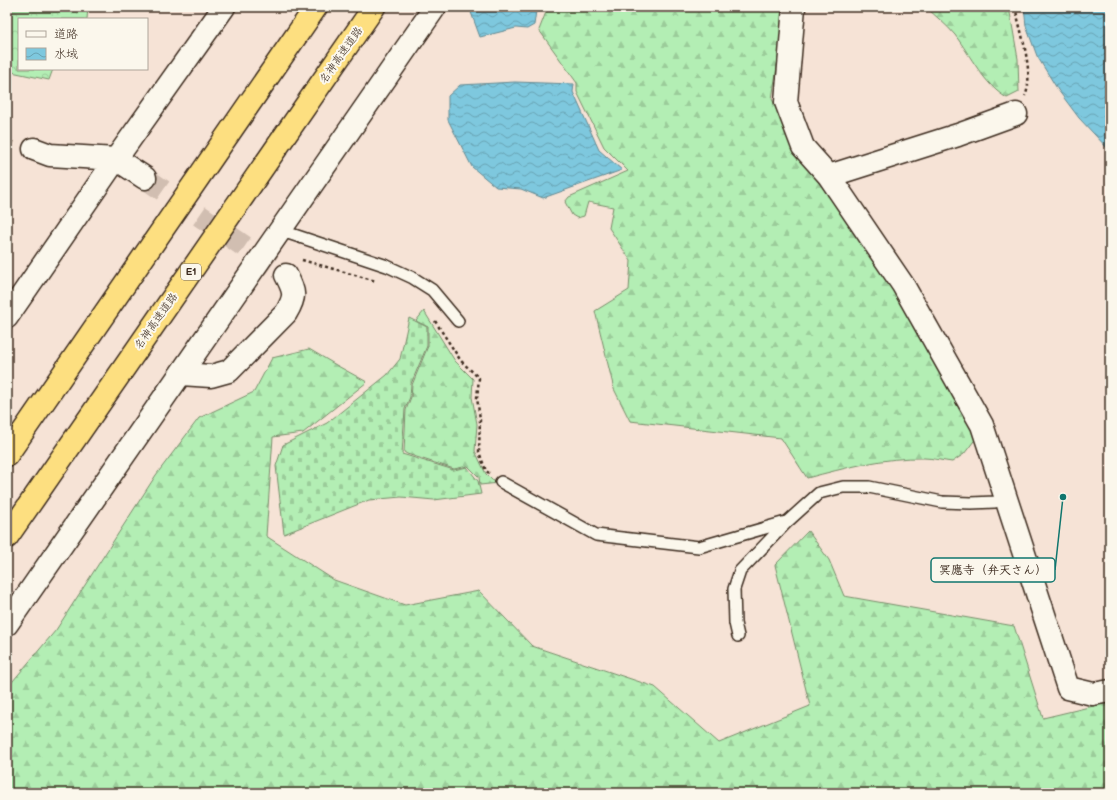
<svg xmlns="http://www.w3.org/2000/svg" width="1117" height="800" viewBox="0 0 1117 800" font-family="'Balsamiq Sans','Klee One',sans-serif">
  <style>
    .forest { fill: url(#forest-firs); stroke: #778c69 }
    .cemetery { fill: url(#cemetery-stones); stroke: #778c69 }
    .park { fill: url(#park-crowns); stroke: #778c69 }
    .water { fill: url(#water-waves); stroke: #638991 }
    .lines { fill: none; stroke-linecap: round; stroke-linejoin: round }
    .street-tunnel { stroke: #d1beb1; stroke-width: 22; stroke-dasharray: 22 11; stroke-linecap: butt }
    .lane-casing { stroke: #3b2a1e; stroke-width: 14 }
    .street-casing { stroke: #3b2a1e; stroke-width: 25 }
    .secondary-casing { stroke: #3b2a1e; stroke-width: 25 }
    .highway-casing { stroke: #3b2a1e; stroke-width: 25 }
    .path { stroke: #3b2a1e; stroke-width: 2.5; stroke-dasharray: 3 3; stroke-linecap: butt }
    .lane { stroke: #fbf7ec; stroke-width: 11 }
    .street { stroke: #fbf7ec; stroke-width: 22 }
    .secondary { stroke: #fbf7ec; stroke-width: 22 }
    .highway { stroke: #fddf80; stroke-width: 22 }
    .labels { text-anchor: middle; dominant-baseline: central; stroke-width: 4; stroke-linejoin: round; paint-order: stroke }
    .shield { fill: #fbf7ec; stroke: #75685c; stroke-width: 1 }
    .shield-label { font-size: 10px; font-weight: bold; fill: #3b2a1e }
    .street-label { font-size: 11px; fill: #3b2a1e; stroke: #fbf7ec }
    .leader { fill: none; stroke: #0f766e; stroke-width: 1.5 }
    .callout-dot { fill: #0f766e; stroke: #fbf7ec; stroke-width: 1.5 }
    .callout { fill: #fbf7ec; stroke: #0f766e; stroke-width: 1.5 }
    .callout-label { font-size: 12px; text-anchor: middle; font-weight: bold; fill: #3b2a1e }
  </style>
  <defs>
    <pattern id="forest-firs" width="22" height="20" patternUnits="userSpaceOnUse"><rect width="22" height="20" fill="#b3eeb4"/><path d="M5 1l3.5 6h-7zM16 11l3.5 6h-7z" fill="#9bcc9a"/></pattern>
    <pattern id="cemetery-stones" width="16" height="16" patternUnits="userSpaceOnUse"><rect width="16" height="16" fill="#b3eeb4"/><path d="M2 7V4a2 2 0 0 1 4 0v3zM10 15v-3a2 2 0 0 1 4 0v3z" fill="#9bcc9a"/></pattern>
    <pattern id="park-crowns" width="20" height="18" patternUnits="userSpaceOnUse"><rect width="20" height="18" fill="#b3eeb4"/><path d="M2 6a3 3 0 1 1 6 0M12 15a3 3 0 1 1 6 0" fill="none" stroke="#9bcc9a"/></pattern>
    <pattern id="water-waves" width="16" height="10" patternUnits="userSpaceOnUse"><rect width="16" height="10" fill="#7ec8de"/><path d="M0 5q4-4 8 0t8 0" fill="none" stroke="#68a3b3"/></pattern>
  </defs>
  <rect width="100%" height="100%" fill="#f6e3d6"/>
  <filter id="ink" filterUnits="userSpaceOnUse"><feTurbulence type="fractalNoise" baseFrequency=".025" numOctaves="2"/><feDisplacementMap in="SourceGraphic" scale="8" xChannelSelector="R" yChannelSelector="G"/><feConvolveMatrix kernelMatrix="1 2 1 2 8 2 1 2 1" color-interpolation-filters="sRGB"/></filter>
  <g filter="url(#ink)">
    <path class="forest" d="M548 7H786L772 99 795 149 893 287 977 437 964 454 952 462C943 461 933 458 924 458 885 457 845 468 807 478L781 438 630 421 614 389 595 311 629 290 631 261 609 228 613 207 588 202 584 216 577 218 572 215 565 202 569 197 628 171 604 147 577 92V83L539 30Z
      M926 7H1009L1018 59 1019 92 1007 98C984 85 971 56 955 35 947 25 935 16 926 7Z
      M424 311 455 361 473 379 472 397 477 424 475 451 486 474 492 480 499 483 480 485 479 477 468 466 454 469 407 454 404 452 406 410 411 397 412 385 428 346V327L416 321Z
      M309 349 336 365 367 382 303 433 273 437 266 536 334 580 405 605 479 591 532 646 655 687 719 743 810 706 775 565 808 531 829 560 844 596 1014 626 1043 718 1110 702V793H7V688L56 630 156 475 199 418 254 392 272 358Z"/>
    <path class="cemetery" d="M409 318 427 327V346L411 384 410 397 405 409 402 454 454 470 467 467 478 481 481 494 434 500 401 497 369 500 284 534 276 466 283 445 327 423 387 375 400 359Z"/>
    <path class="park" d="M7 7H88L87 19H19V69H53L49 80 7 71Z"/>
    <path class="water" d="M469 7H538L536 11 534 25 527 29 516 28 480 37Z
      M1024 7H1110V151L1079 118 1058 90 1037 56 1026 26Z
      M515 82 574 84 573 92 599 150 622 170 543 198 521 189 496 187 472 167 448 120V96L460 85Z"/>
    <g class="lines">
      <path class="street-tunnel" d="M145 178 286 275"/>
      <g class="lane-casing">
        <path id="lane" d="M279 230 387 266 413 278 432 290 458 321
          M501 482 596 535 699 547 786 522
          M738 636 735 623 734 589 740 571 787 522 819 493 843 487H869L942 502 971 503 995 502 1005 498"/>
      </g>
      <g class="street-casing">
        <path id="street" d="M794 7 786 102 803 147 829 176 903 285 982 425 1068 688 1093 694 1110 691
          M34 149 50 155 116 159 145 178
          M829 176 958 135 1016 114
          M7 317 116 159 224 7
          M181 374 211 376 229 371 286 313C296 296 295 292 286 275"/>
      </g>
      <g class="secondary-casing">
        <path id="secondary" d="M7 624 435 7"/>
      </g>
      <g class="highway-casing">
        <path id="highway" d="M7 455 316 7
          M7 537 374 7"/>
      </g>
      <path class="path" d="M1015 7C1020 29 1035 76 1025 96
        M7 141 14 143
        M302 260 376 281
        M435 321 461 361 479 378 477 398 480 419 479 452 486 471 489 473"/>
      <use href="#lane" class="lane"/>
      <use href="#street" class="street"/>
      <use href="#secondary" class="secondary"/>
      <use href="#highway" class="highway"/>
    </g>
  </g>
  <g class="labels">
    <rect class="shield" x="181" y="264" width="20" height="16" rx="3"/>
    <g class="shield-label">
      <text x="191" y="272">E1</text>
    </g>
    <g class="street-label">
      <text transform="translate(341 55) rotate(-55)">名神高速道路</text>
      <text transform="translate(156 321) rotate(-55)">名神高速道路</text>
    </g>
  </g>
  <path class="leader" d="M1063 497L1055 570"/>
  <circle class="callout-dot" cx="1063" cy="497" r="4"/>
  <rect class="callout" x="931" y="558" width="124" height="24" rx="4"/>
  <g class="callout-label">
    <text x="993" y="574">冥應寺（弁天さん）</text>
  </g>
  <rect width="1117" height="800" fill="none" stroke="#fbf7ec" stroke-width="24"/>
  <rect x="12" y="12" width="1093" height="776" fill="none" stroke="#3b2a1e" stroke-width="1.5" filter="url(#ink)"/>
  <rect x="18" y="18" width="130" height="52" fill="#fbf7ec" stroke="#aea59a"/>
  <rect x="26" y="31" width="20" height="6" fill="#fbf7ec" stroke="#aea59a"/>
  <text x="54" y="38" font-size="12" fill="#3b2a1e">道路</text>
  <rect x="26" y="48" width="20" height="12" fill="url(#water-waves)" stroke="#aea59a"/>
  <text x="54" y="58" font-size="12" fill="#3b2a1e">水域</text>
</svg>
